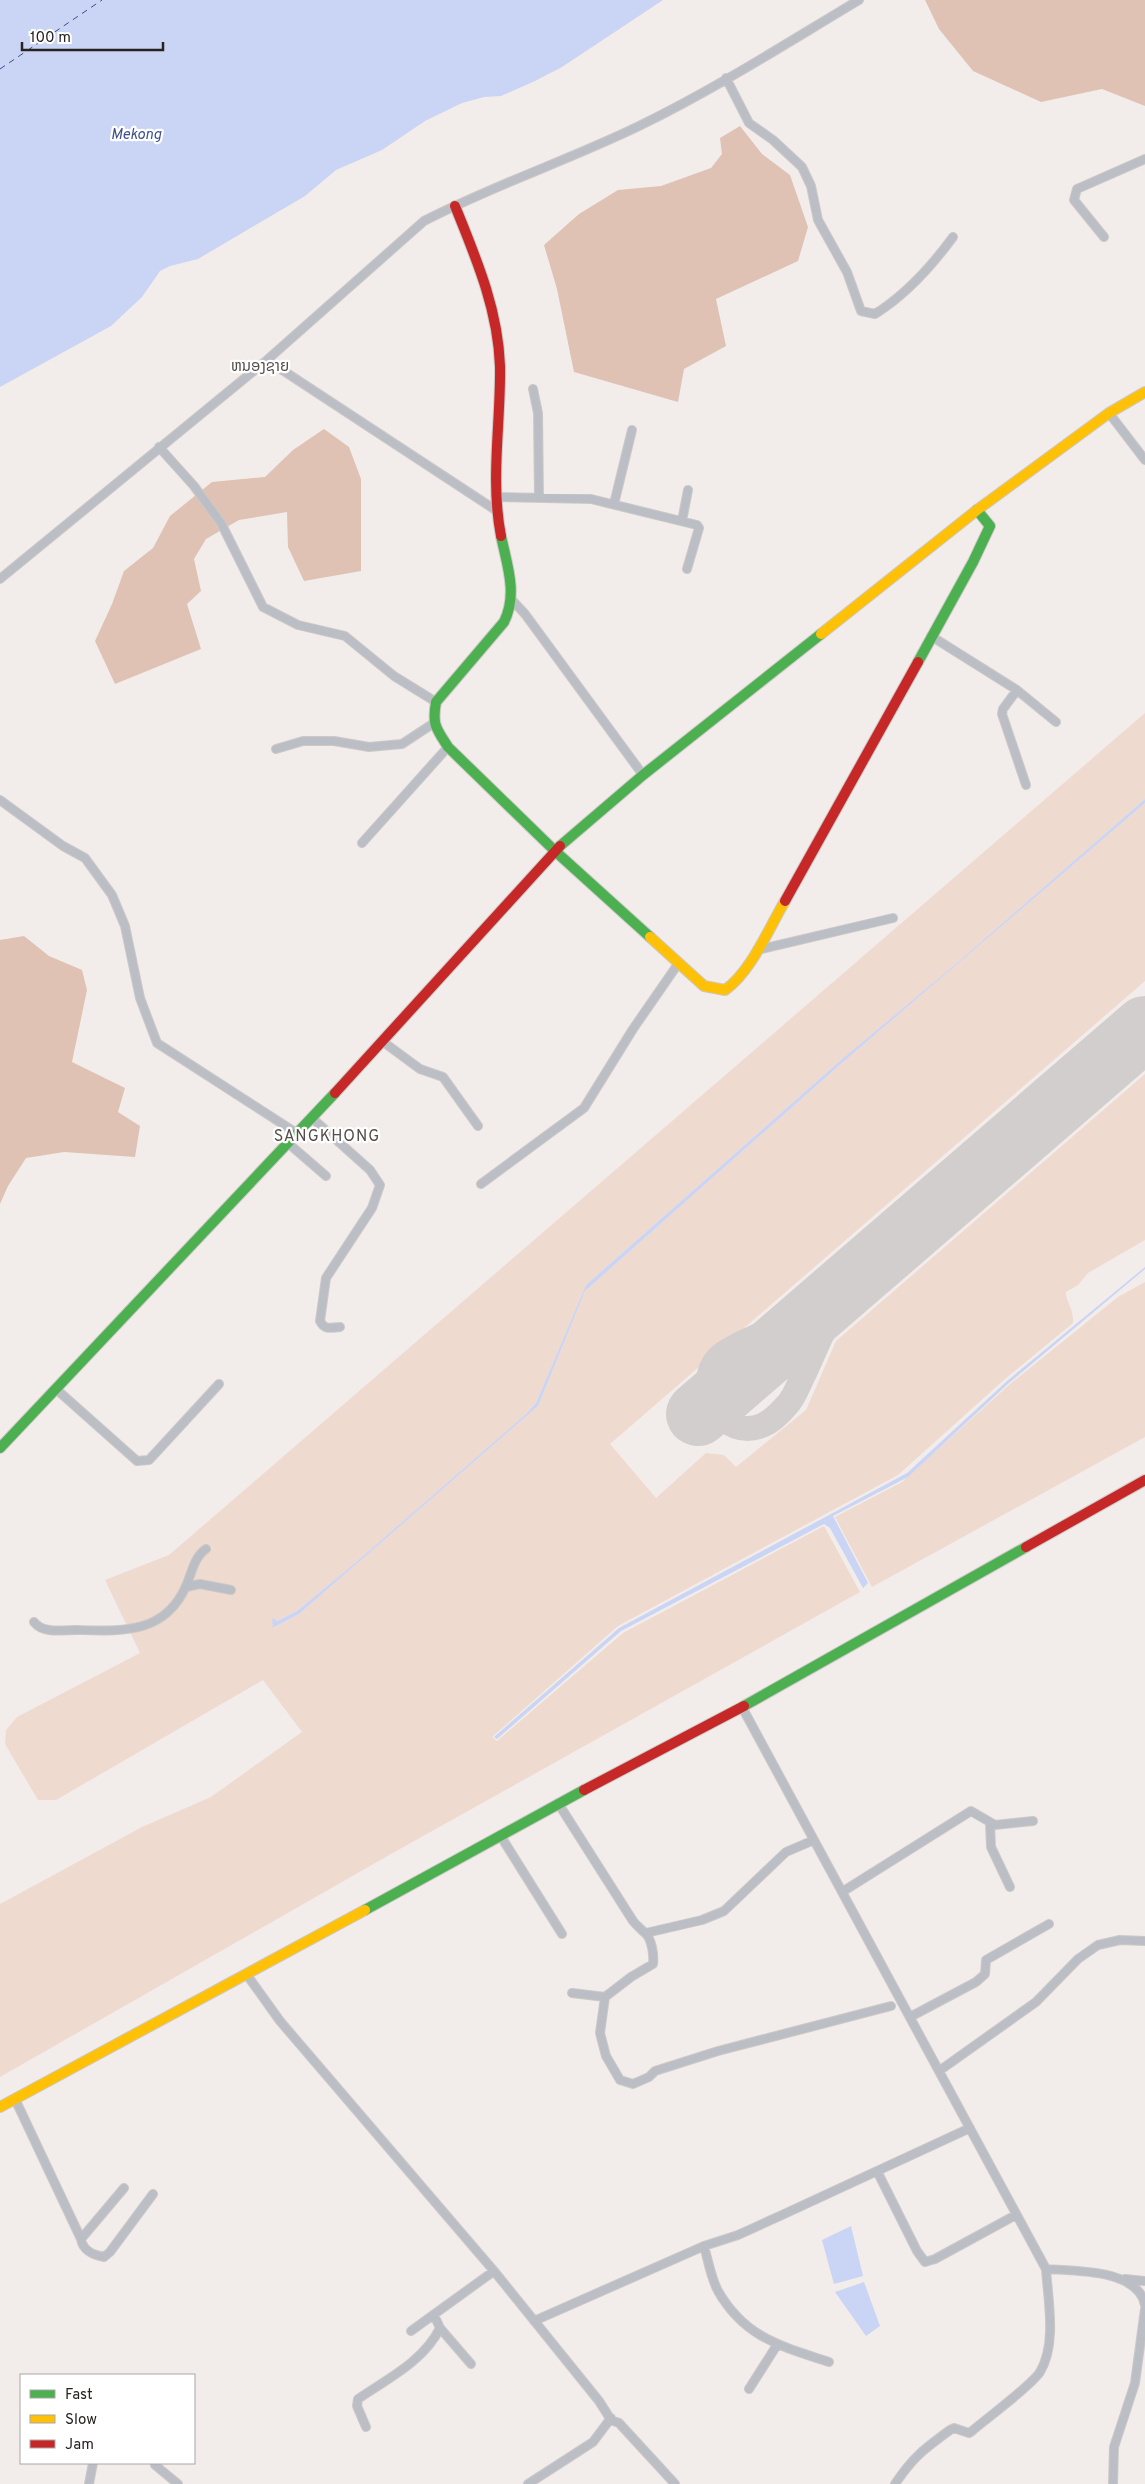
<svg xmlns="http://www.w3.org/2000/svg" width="1145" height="2484" viewBox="0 0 1145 2484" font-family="Overpass,'Noto Sans Lao',sans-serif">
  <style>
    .green { fill: #efdad0 }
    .forest { fill: #dfc2b3 }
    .water { fill: #cad4f4 }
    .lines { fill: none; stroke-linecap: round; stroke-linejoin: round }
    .ferry { stroke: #3e4f8a; stroke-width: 1; stroke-dasharray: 6 5; stroke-linecap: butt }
    .taxiway { stroke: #d2cece; stroke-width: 25 }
    .runway { stroke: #d2cece; stroke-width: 64 }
    .street-casing { stroke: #ccc9c7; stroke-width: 10 }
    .fast-casing { stroke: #ccc9c7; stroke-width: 12 }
    .slow-casing { stroke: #ccc9c7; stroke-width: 12 }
    .jam-casing { stroke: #ccc9c7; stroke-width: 12 }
    .street { stroke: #bcbec5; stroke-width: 8 }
    .fast { stroke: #4caf50; stroke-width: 10 }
    .slow { stroke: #ffc107; stroke-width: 10 }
    .jam { stroke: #c62828; stroke-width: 10 }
    .labels { text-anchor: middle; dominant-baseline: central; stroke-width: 4.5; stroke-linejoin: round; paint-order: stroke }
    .water-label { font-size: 15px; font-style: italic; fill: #3e4f8a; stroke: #fff }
    .neighbourhood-label { font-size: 15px; fill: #554d49; stroke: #fff }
    .quarter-label { font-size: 16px; letter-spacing: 1px; fill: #554d49; stroke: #fff }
  </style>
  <rect width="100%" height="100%" fill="#f2edea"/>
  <path class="green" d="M1145 713V799L957 963 841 1060 586 1285 536 1403 526 1414 354 1564 297 1611 277 1621 272 1619 274 1628 299 1614 538 1406 585 1291 843 1062 1145 803V981L610 1444 656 1498 706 1453 724 1455 736 1467 806 1410 836 1341 1145 1074V1240L1088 1273 1078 1285 1066 1292C1066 1303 1074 1308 1073 1323L1005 1379 898 1475 618 1626 492 1737 497 1741 623 1633 824 1526 860 1592 391 1854 0 2077V1904L142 1827 211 1797 302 1732 263 1680 56 1800H38L5 1744 6 1730 17 1717 140 1653 105 1580 169 1555Z
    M1145 1282V1437L872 1587 835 1517 902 1482 1010 1384 1118 1297Z"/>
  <path class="forest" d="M925 0H1145V106L1102 89 1041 102 973 71 939 29Z
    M740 126 762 154 790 175 808 227 798 261 716 299 726 346 684 369 678 402 574 372 557 289 544 245 579 214 618 190 661 186 711 168 722 154 720 138Z
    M324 429 349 447 361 479V571L304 581 288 547 287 512 239 520 206 539 194 559 201 591 187 604 201 649 115 684 95 641 112 604 124 571 153 548 170 516 212 482 265 477 293 450Z
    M24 936 49 956 82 970 87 990 72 1062 125 1088 118 1112 140 1126 135 1157 64 1152 26 1158 8 1186 0 1204V940Z"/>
  <path class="water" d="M0 0H663L562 67 535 81 501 96 484 97 462 103 425 121 382 150 336 170 305 196 198 259 170 266 160 271 142 297 111 326 0 387Z
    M1145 799V803L843 1062 585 1291 538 1406 299 1614 273 1628 272 1618 277 1621 297 1611 354 1564 526 1414 536 1403 586 1285 841 1060 957 963Z
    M1145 1267V1269L1009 1383 908 1477 833 1516 868 1583 863 1588 830 1528 824 1524 621 1631 497 1739 494 1737 619 1628 907 1473 1007 1381Z
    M851 2226 863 2276 834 2284 822 2240Z
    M864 2282 880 2326 866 2336 835 2292Z"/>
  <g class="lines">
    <path class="ferry" d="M0 69 102 0"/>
    <path class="taxiway" d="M815 1313C796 1320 730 1345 718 1358 691 1388 724 1443 763 1425 772 1421 781 1412 787 1405 795 1397 799 1383 805 1372 816 1347 827 1323 838 1299L848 1283 860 1274"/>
    <path class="runway" d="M698 1414 1145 1028"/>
    <g class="street-casing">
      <path id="street" d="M726 78 749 123 773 140 802 167 811 186 818 220 847 272 861 311 875 314C907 294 931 267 953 237
        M1104 237 1074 200 1077 189 1145 159
        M267 360 497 511
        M533 389 538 413 539 497
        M1109 413 1145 460
        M159 447 194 486 221 523 263 607 298 625 345 636 394 676 436 702
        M497 497 591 499 697 525 699 528 687 569
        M614 504 632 430
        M682 521 688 490
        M0 579 267 360 424 221C494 185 569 160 639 126 715 89 787 43 859 0
        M511 599 525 614 643 775
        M931 636 1017 690 1056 722
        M1017 690 1003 709 1002 714 1026 785
        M276 749 303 741H334L369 747 402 744 434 723
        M0 800 63 846 85 858 112 895 125 926 140 998 157 1043 298 1134
        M362 843 448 747
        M757 950 893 918
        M382 1041 420 1069 443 1077 478 1126
        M312 1118 370 1170 380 1185 372 1208 326 1278 320 1321C324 1330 331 1328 340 1327
        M289 1144 326 1176
        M481 1184 584 1108 633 1029 678 964
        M56 1389 137 1461 149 1460 219 1384
        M186 1587 200 1584 231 1590
        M34 1622C43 1634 63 1630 77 1630 123 1631 165 1634 186 1586 192 1573 194 1557 206 1549
        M742 1707 1046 2269C1048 2300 1057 2344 1040 2372 1030 2387 988 2417 972 2431L969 2433 954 2428 950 2430C924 2449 913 2457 895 2484
        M558 1803 633 1921C637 1926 641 1929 645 1933 652 1939 654 1955 653 1964L631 1977 605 1997 600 2033 606 2056 620 2080 633 2084 649 2077 655 2071 718 2051 891 2006
        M990 1823 991 1847 1010 1887
        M500 1835 562 1934
        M842 1892 971 1811 995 1825 1033 1821
        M646 1933 702 1920 724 1911 786 1852 814 1840
        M247 1975 280 2021 494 2271 599 2401 611 2420 619 2423 675 2484
        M572 1993 605 1997
        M910 2017 976 1982 985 1974 986 1960 1049 1924
        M939 2071 1036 2002 1078 1959 1098 1945 1120 1940 1145 1941
        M15 2099 81 2239C83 2251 93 2255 104 2257L110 2252 153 2194
        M877 2171 917 2251 925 2262 935 2259 1016 2215
        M81 2239 124 2188
        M704 2246C708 2260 711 2278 718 2291 745 2338 781 2346 829 2362
        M1046 2269C1075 2271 1138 2269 1145 2305
        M1125 2279 1145 2281
        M534 2321 704 2246 738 2235 782 2215 970 2128
        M440 2328 471 2364
        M411 2331 494 2271
        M749 2389 777 2345
        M366 2427 357 2406 358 2399C387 2379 424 2361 440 2328L434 2315
        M155 2465 178 2484
        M89 2484 93 2463
        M528 2484 593 2442 611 2418
        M1113 2484 1114 2447 1135 2383 1145 2309"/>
    </g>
    <g class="fast-casing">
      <path id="fast" d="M501 536C507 565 518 594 504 622L436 702C432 725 436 728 448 747L555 851 650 937
        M918 662 973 562 990 526 977 510
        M560 846 643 775 821 634
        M0 1448 335 1093
        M744 1706 1026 1547
        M365 1910 584 1790"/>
    </g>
    <g class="slow-casing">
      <path id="slow" d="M821 634 977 510 1109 413 1145 392
        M650 937 704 986 725 990C751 972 769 928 785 901
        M0 2107 365 1910"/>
    </g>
    <g class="jam-casing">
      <path id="jam" d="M455 206C476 258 498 309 500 366 501 422 490 480 501 536
        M785 901 918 662
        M335 1093 560 846
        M1026 1547 1145 1480
        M584 1790 744 1706"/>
    </g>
    <use href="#street" class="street"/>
    <use href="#fast" class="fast"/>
    <use href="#slow" class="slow"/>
    <use href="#jam" class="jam"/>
  </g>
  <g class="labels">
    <g class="water-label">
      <text x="136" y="135">Mekong</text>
    </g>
    <g class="neighbourhood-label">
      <text x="260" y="367">ຫນອງຊາຍ</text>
    </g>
    <g class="quarter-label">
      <text x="327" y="1137">SANGKHONG</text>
    </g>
  </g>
  <rect x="20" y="2374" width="175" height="90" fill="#ffffff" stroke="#a8a7a6"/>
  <rect x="30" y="2390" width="25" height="8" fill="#4caf50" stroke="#a8a7a6"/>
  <text x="65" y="2399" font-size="15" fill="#262321">Fast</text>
  <rect x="30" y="2415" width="25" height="8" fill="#ffc107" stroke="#a8a7a6"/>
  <text x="65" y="2424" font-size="15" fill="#262321">Slow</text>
  <rect x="30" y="2440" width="25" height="8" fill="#c62828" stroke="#a8a7a6"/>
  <text x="65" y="2449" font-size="15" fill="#262321">Jam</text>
  <path d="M22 42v8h141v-8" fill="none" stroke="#262321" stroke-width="2.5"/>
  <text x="30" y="42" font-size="15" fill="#262321" stroke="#ffffff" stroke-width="4" paint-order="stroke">100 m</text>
</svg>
